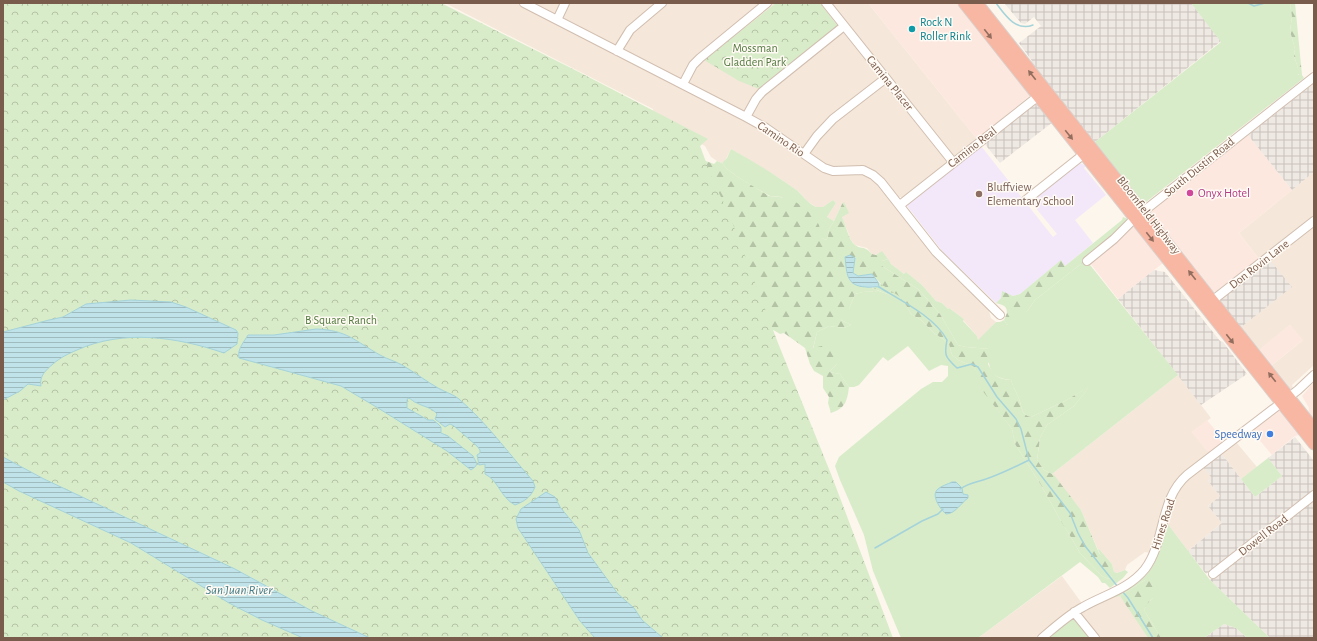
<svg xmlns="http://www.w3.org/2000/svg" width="1317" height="641" viewBox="0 0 1317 641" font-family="'Alegreya Sans',sans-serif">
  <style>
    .residential { fill: #f5e8da }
    .commercial { fill: #fde8e0 }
    .industrial { fill: url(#industrial-grid) }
    .education { fill: #f3e8fa }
    .green { fill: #d8ecc9 }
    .forest { fill: url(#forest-firs) }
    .wetland { fill: url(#wetland-marsh) }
    .park { fill: url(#park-crowns) }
    .water { fill: url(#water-rules); stroke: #a5d3da }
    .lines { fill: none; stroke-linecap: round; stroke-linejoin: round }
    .stream { stroke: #a5d3da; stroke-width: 1.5 }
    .minor-casing { stroke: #d1beb0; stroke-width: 10 }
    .highway-casing { stroke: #dad1cd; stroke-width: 13 }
    .minor { stroke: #fff; stroke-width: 8 }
    .highway { stroke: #f7b7a3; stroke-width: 11 }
    .oneway { fill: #936e5e }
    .culture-dot { fill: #0f9aa8; stroke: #fffaf3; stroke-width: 1.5 }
    .hotel-dot { fill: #d1479c; stroke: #fffaf3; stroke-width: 1.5 }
    .education-dot { fill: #8d6e63; stroke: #fffaf3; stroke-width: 1.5 }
    .shop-dot { fill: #3f7fe0; stroke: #fffaf3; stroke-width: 1.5 }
    .labels { text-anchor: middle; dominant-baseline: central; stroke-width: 3; stroke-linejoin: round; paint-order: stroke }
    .culture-label { font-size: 12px; fill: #0d838f; stroke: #fffaf3; text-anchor: start }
    .park-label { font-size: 12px; fill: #537a41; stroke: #fffaf3 }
    .street-label { font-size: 12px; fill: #7a5c4d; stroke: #fffaf3 }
    .education-label { font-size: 12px; fill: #785e54; stroke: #fffaf3; text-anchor: start }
    .hotel-label { font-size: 12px; fill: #b23c85; stroke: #fffaf3; text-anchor: start }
    .shop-label { font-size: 12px; fill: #366cbe; stroke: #fffaf3; text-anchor: end }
    .water-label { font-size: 13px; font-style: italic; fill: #437c86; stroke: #fffaf3 }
  </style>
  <defs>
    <pattern id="industrial-grid" width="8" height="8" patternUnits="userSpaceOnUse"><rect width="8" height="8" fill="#efe9e4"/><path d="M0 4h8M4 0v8" fill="none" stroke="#c7c0bb"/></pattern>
    <pattern id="forest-firs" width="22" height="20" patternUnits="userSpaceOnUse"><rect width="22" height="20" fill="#d8ecc9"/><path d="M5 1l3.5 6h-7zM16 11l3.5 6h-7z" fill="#b4c2a5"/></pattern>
    <pattern id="wetland-marsh" width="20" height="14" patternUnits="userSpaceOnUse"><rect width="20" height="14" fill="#d8ecc9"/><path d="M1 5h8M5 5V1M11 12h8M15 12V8" fill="none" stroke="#b4c2a5"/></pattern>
    <pattern id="park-crowns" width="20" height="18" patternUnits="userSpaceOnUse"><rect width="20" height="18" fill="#d8ecc9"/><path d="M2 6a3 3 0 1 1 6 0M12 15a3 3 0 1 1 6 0" fill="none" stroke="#b4c2a5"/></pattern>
    <pattern id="water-rules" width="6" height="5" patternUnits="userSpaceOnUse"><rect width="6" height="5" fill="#bfe3e8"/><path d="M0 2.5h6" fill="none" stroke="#a0bbbe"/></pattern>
  </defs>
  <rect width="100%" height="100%" fill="#fdf6ec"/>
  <path class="residential" d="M445 3H776L704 60 838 25 820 3H868L977 139 955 156 952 155 946 160V163L903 197H899L892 203 937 259 987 308 989 311 991 318 996 322 978 341 977 336 963 320 964 319 949 308 948 309 942 303 936 301 922 285 907 273 904 274 891 264 885 255 872 254 867 248 855 245 851 240 842 217V204L834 221 827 217 836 203 833 200 823 207H816L807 201 799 192 782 180 731 149 725 161 722 163 717 161 711 157 705 146 654 118 653 109Z
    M1314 172V365L1292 385 1293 389H1290L1279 377V375L1271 366 1302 341 1290 325 1262 348 1260 351 1240 328 1291 287 1259 259 1239 233Z
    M1178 375 1211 418 1192 432 1211 453 1184 474 1150 553 1145 552 1127 565 1125 570 1117 573 1114 572 1112 564 1099 549 1098 550 1081 510 1052 474Z
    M1236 442 1257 467 1241 479 1221 453Z
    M1203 467 1212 477 1208 481 1220 496 1208 506 1222 523 1188 551 1167 523 1170 507 1180 486Z
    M1062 576 1081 602 1037 638H978Z
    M1116 596H1120L1128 606 1148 638H1100L1081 615 1080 613 1102 601H1104Z"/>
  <path class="commercial" d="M868 3H958L1031 95 977 139Z
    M1248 135 1292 190 1239 233 1259 259 1215 292 1211 290 1169 238 1170 237 1160 224 1152 216 1151 213 1153 210Z
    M1134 227 1137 228 1163 263 1118 299 1090 263 1130 228Z
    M1290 325 1303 340 1271 366 1260 351 1261 348Z
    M1314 382V422L1308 414 1309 408 1302 396Z
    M1276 410H1280L1300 435 1295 436 1272 455 1251 430Z
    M1207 420 1221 437 1223 444 1211 453 1206 450 1192 432Z"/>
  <path class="industrial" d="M1004 3H1191L1221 41 1095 142 1031 62 1032 61 1019 43 1041 26 1034 17 1025 24 1021 23Z
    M1314 83V172L1292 190 1248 135Z
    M1037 102 1053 122 1000 163 984 143Z
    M1269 259 1292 287 1240 328 1219 300Z
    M1154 270 1165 272 1220 341 1223 342 1247 374 1201 405 1118 299Z
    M1295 437 1314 461V489L1206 574 1188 551 1222 523 1208 506 1220 496 1208 481 1211 477 1203 467 1221 453 1255 497 1282 476 1268 458Z
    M1314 500V638H1270L1210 580Z
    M1224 624 1236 628 1247 638H1204Z"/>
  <path class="education" d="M981 146 1053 237 1057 234 1030 201 1080 163 1086 166 1084 168 1106 195 1075 220 1093 243 1065 266 1060 261 1020 294 1013 296 1002 292 1001 298 996 303 943 252 907 206 908 204Z"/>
  <path class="green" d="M1191 3H1290L1292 17 1290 31 1295 49 1294 56 1298 68V75H1302L1304 78 1146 202 1142 203 1107 160 1095 142 1221 42Z
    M731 149C753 161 774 174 795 189 802 194 807 203 816 207H823L833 200 836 203 827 217 834 221 829 229 828 237 826 240 822 238 782 197 770 196 754 187 738 177 727 169 722 163 727 158Z
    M888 259 891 264 904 274 906 272 922 285 936 301 942 303 948 309 949 308 964 319 963 321 977 336 978 340 996 322H1000L1004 320 1007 325 1028 310 1035 300 1086 260 1178 375 1052 474 1044 470 1037 460 1040 438 1047 425 1074 406 1089 387 1065 401 1031 417C1020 414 1023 408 1019 399 1017 393 1013 387 1011 380 989 378 988 368 989 349L966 347 958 345 940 314 918 289 882 266V261Z
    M879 291 898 298 906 305 911 314 921 320 934 333 943 339 949 344 952 355 958 360 973 366 976 370 991 401 1012 429 1015 444 1041 485 1062 523 1072 539 1080 553 1102 576 1108 579 1112 576C1111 563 1102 560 1098 550L1099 549 1112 564 1114 572 1117 573 1125 570 1128 572 1123 578 1110 588 1105 583H1102L1098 577 1080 562 978 638H901L873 571 864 535 840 480 835 466 839 457 921 389 933 382H942L948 376V366L941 365 929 371 908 346 888 361 883 357 859 385 854 387H849L840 374 829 372 837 364 813 349 817 332 829 326 844 328 851 325 841 320 849 309 855 294 863 292Z
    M1268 458 1282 476 1255 497 1241 479Z
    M1167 523 1210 580 1270 638H1247L1236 628 1224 624 1204 638H1161L1144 610 1147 604 1153 598 1145 580 1120 596 1111 598C1119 591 1132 586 1141 580 1157 567 1162 543 1167 523Z
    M1072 616 1090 638H1046Z"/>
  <path class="forest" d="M1290 3H1295L1302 75H1299L1297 73 1298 68 1294 56 1295 49 1290 31 1292 17Z
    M700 159 714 164 717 161 722 163 727 169 738 177 769 196 789 198 802 206 814 217 819 225 822 238 826 240 828 237 829 229 834 221 842 204 844 202 849 213 842 217C846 225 848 239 855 245 862 250 864 245 872 254L876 255 882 251 888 259 882 261V266L918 289 940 314 958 345 966 347 989 349 992 356 988 364C994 376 998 379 1011 380 1013 387 1017 393 1019 399 1023 408 1020 414 1031 417L1065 401 1090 386 1074 406 1047 425 1040 438 1037 460 1044 470 1054 475 1081 510 1099 553 1107 561 1112 571V576L1108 579 1102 576 1080 553 1072 539 1062 523 1041 485 1015 444 1012 429 975 381 976 370 973 366 958 360 952 355 949 344 943 339 934 333 921 320 911 314 906 305 891 291 883 286 872 274 858 276 853 273 854 266 845 258 849 280 865 287 872 288 879 291 863 292 855 294 849 309V314L841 320 851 325 844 328 829 326 817 332 813 348 826 345 837 354V364L829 372 840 374 849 387C847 401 846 408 831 413L828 403 829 397 823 388V376L814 371 810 364 805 348 784 333 780 334 770 328Z
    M1123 217 1128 219V221L1086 260 1035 300 1028 310 1012 323 1007 325 1004 320 1007 313C1007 305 1002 305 996 303L1001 298 1002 291 1013 296 1020 294 1061 260 1065 266 1122 220Z
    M1155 579 1160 583 1153 598 1147 604 1144 610 1161 638H1148L1120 596 1145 580Z"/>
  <path class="wetland" d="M878 282 899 296 906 305 897 298 872 288 876 286Z"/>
  <path class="park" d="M3 3H441L577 71 708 139 700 146 714 183 728 211 778 343 831 474 893 638H3Z
    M776 3H820L838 26 759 89 739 81 704 60Z"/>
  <path class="water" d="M850 255 855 258 853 273 858 276 872 274 878 282 879 287C875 286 871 288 866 287 846 286 847 274 845 257Z
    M131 300 171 302 186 307 236 330 238 333 237 344 224 353C177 337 124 329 77 350 68 354 61 357 53 364 46 370 39 376 41 386L28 384 20 391 3 400V332L49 320 63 317 86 304Z
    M316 329C347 330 355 341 380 355 387 359 395 361 402 365 414 372 426 381 438 388 445 392 453 394 459 399 487 423 509 454 533 481L535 487C531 497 525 501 515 505 500 497 499 481 485 474V464L479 465 477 455 480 453V450L477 446 454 426 450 424 445 427 435 419 437 414C431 407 424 407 417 403 413 402 412 399 408 398L407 400V408L428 420H433L437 423 441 427V433L448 436 473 456 477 464 475 467 471 470 447 451 378 408 341 386 239 358C237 349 244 342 248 335H274Z
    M3 457 44 479 235 569 312 611 370 638H303L262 620 229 603 131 543 19 491 3 482Z
    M952 482H956L962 488 963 494 968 495V498C961 503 955 514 946 514 941 510 930 495 938 489 941 486 948 484 952 482Z
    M546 492 555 497 560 507 579 530 588 553 618 594 634 608 642 620 663 638H595L580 621 518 528 516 519 521 509Z"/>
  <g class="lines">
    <path class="stream" d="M996 3C1005 15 1016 32 1033 25
      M1248 3 1254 6 1265 3
      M879 287C900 300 935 317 947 340 944 355 945 357 957 368L972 364 978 367 997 397 1016 419 1021 429 1029 460 1070 513 1078 533 1085 546 1118 587
      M960 489C969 483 973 483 983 480 999 475 1015 467 1029 460
      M875 548 922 521 938 514 943 509
      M1122 591 1128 598 1153 638"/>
    <g class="minor-casing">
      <path id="minor" d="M524 3 746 117 766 128 824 168 833 171 863 170 873 175 881 182 936 252 1000 315
        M826 3 953 162
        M557 20 565 3
        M617 51 630 30 662 3
        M683 84 693 65 700 58 767 3
        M746 117 756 99 762 92 844 26
        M804 154 817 136 833 119 886 78
        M1026 200 1084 154
        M900 205 1041 94
        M1087 261 1114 239 1135 218 1314 77
        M1208 304 1314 221
        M1213 574 1314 495
        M1074 612 1095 638
        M1042 638C1055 627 1068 615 1083 607 1104 595 1129 589 1145 569 1166 541 1159 499 1187 475L1298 390 1314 375"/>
    </g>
    <g class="highway-casing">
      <path id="highway" d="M964 3 1314 444
        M977 3 1314 429"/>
    </g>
    <use href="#minor" class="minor"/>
    <use href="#highway" class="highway"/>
  </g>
  <defs><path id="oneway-solid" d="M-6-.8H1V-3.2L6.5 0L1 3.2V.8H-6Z"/></defs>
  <g class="oneway">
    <use href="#oneway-solid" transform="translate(988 34) rotate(52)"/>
    <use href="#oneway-solid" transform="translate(1032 75) rotate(-128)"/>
    <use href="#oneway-solid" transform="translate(1069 135) rotate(51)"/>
    <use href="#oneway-solid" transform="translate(1150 237) rotate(52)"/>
    <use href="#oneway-solid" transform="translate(1192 275) rotate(-128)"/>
    <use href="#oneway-solid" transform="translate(1230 339) rotate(52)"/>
    <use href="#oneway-solid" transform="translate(1272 377) rotate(-128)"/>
  </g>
  <circle class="culture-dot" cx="912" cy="29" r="4"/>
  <circle class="hotel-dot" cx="1190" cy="193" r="4"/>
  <circle class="education-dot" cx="979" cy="194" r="4"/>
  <circle class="shop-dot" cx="1270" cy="434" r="4"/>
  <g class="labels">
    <g class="culture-label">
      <text x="920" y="22">Rock N<tspan x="920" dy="14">Roller Rink</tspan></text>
    </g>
    <g class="park-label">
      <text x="755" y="48">Mossman<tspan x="755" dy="14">Gladden Park</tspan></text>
      <text x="341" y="320">B Square Ranch</text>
    </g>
    <g class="street-label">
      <text transform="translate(890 83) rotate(51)">Camina Placer</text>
      <text transform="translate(781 139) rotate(34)">Camino Rio</text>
      <text transform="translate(972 147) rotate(-38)">Camino Real</text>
      <text transform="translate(1199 167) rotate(-39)">South Dustin Road</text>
      <text transform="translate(1149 215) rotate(52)">Bloomfield Highway</text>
      <text transform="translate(1259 264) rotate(-38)">Don Rovin Lane</text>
      <text transform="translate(1163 524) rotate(-72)">Hines Road</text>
      <text transform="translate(1263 535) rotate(-38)">Dowell Road</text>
    </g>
    <g class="education-label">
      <text x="987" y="187">Bluffview<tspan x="987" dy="14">Elementary School</tspan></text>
    </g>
    <g class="hotel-label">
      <text x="1198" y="193">Onyx Hotel</text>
    </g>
    <g class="shop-label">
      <text x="1262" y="434">Speedway</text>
    </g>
    <g class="water-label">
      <text x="239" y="590">San Juan River</text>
    </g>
  </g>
  <rect width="1317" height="641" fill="none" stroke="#7a5c4d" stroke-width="8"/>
</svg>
